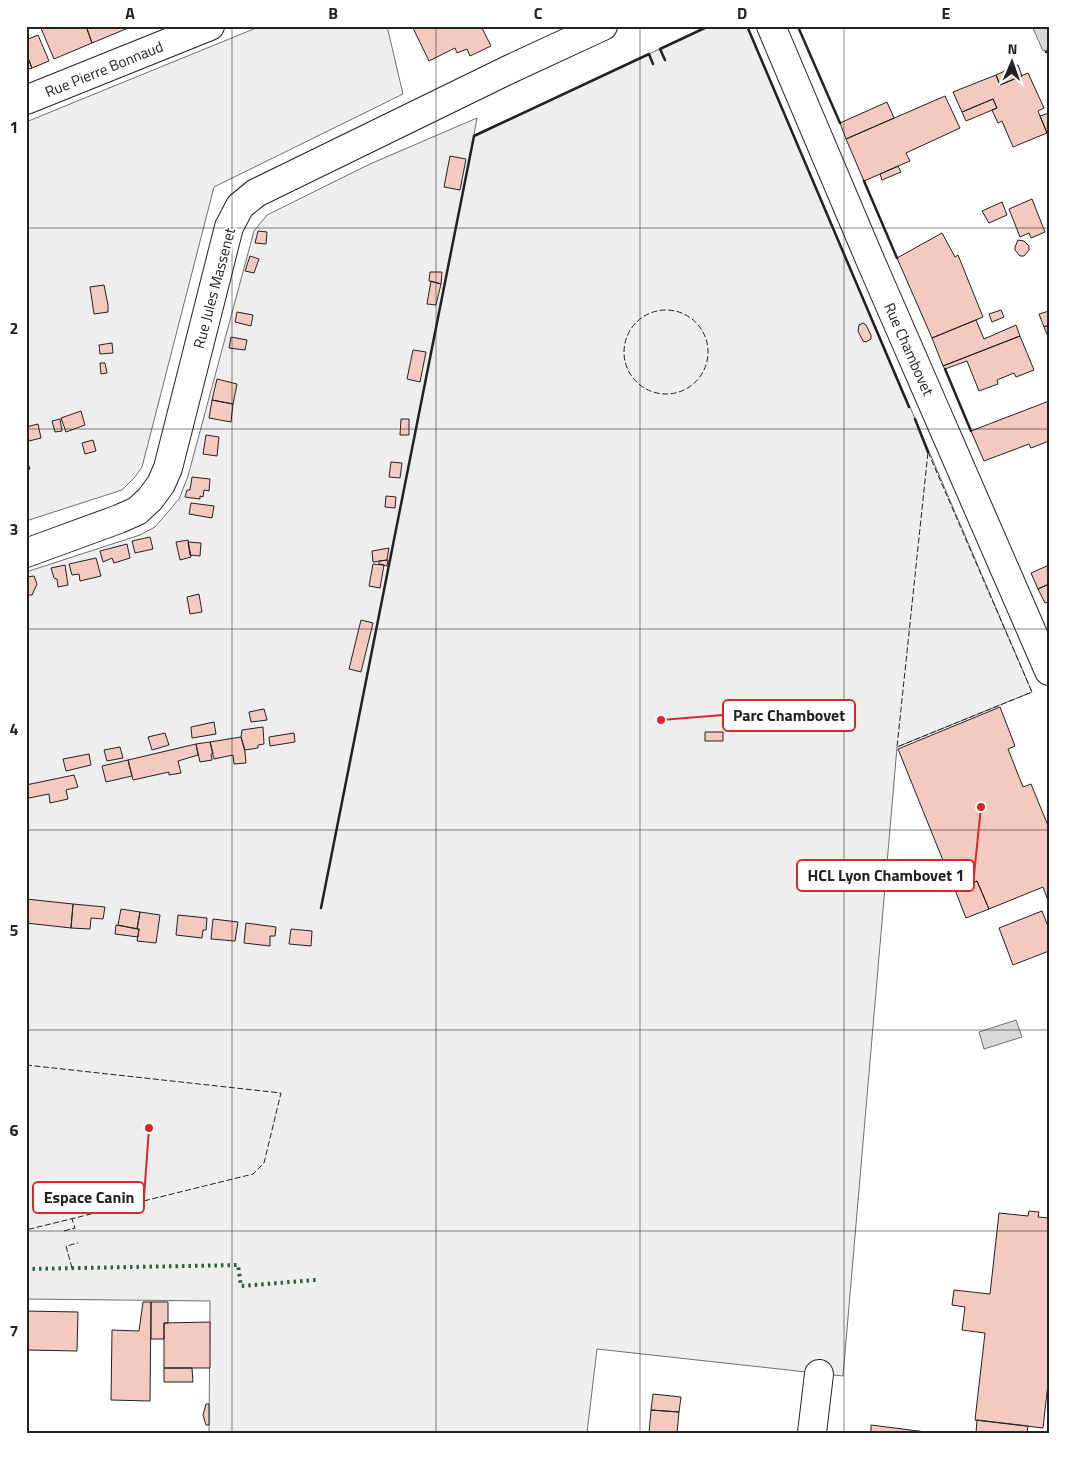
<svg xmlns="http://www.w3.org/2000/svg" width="1075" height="1459" viewBox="0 0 1075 1459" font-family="'Titillium Web',sans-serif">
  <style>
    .green { fill: #eee; stroke: #6f6f6f }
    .water { fill: #d9d9d9; stroke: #6f6f6f }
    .building { fill: #f3c9c0; stroke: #222 }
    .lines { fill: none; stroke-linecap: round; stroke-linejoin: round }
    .minor-casing { stroke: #222; stroke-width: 30 }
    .minor { stroke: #fff; stroke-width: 28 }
    .hedge { stroke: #2f5e38; stroke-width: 4; stroke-dasharray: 2.5 4; stroke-linecap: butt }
    .fence { stroke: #222; stroke-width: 1; stroke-dasharray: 6 2.5; stroke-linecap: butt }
    .wall { stroke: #222; stroke-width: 2.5 }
    .grid { fill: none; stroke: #222; stroke-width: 1; stroke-opacity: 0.55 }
    .labels { text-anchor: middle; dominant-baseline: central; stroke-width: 4; stroke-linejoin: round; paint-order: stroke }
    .street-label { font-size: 15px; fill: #222; stroke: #fff }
    .leader { fill: none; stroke: #d62828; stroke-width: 2 }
    .callout-dot { fill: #d62828; stroke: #fff; stroke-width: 2 }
    .callout { fill: #fff; stroke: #d62828; stroke-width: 2 }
    .callout-label { font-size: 16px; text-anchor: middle; font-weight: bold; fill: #222 }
    .neatline { fill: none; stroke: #222; stroke-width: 2 }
    .grid-label { font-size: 16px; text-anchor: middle; font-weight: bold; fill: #222 }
  </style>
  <rect width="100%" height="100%" fill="#fff"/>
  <path class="green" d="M261 26H387L403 94 214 187 142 467 135 477 122 490 26 521V122Z
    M709 26H747L1032 692 897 747 843 1376 597 1349 587 1433H209L210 1301 26 1299V572L140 535 155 527 179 499 188 476 254 231 267 215 370 164 477 118 474 135Z"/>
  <path class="water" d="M1032 26H1049V49L1043 51Z
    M1016 1020 1022 1037 984 1049 979 1032Z"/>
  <path class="building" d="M40 26H86L92 43 54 59Z
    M86 26H133L92 43Z
    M412 26H481L491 46 470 56 467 49 457 53 455 48 429 61Z
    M38 35 49 61 32 68 26 53V40Z
    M26 53 32 68 26 70Z
    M1018 65 1022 76 1000 85 996 75Z
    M1028 73 1044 108 1038 111 1047 133 1013 147 1002 121 998 123 992 110 997 108 993 99 962 112 953 92 996 75 1000 85Z
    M945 96 960 128 906 153 910 161 864 181 846 139Z
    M993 99 997 108 966 121 962 112Z
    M887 102 894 118 846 139 840 123Z
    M1049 113V132L1047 133 1040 116Z
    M450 156 466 159 460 190 444 187Z
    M898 166 901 172 882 180 880 174Z
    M1032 199 1045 232 1031 238 1029 233 1020 237 1009 209Z
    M1002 202 1007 215 989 223 982 211Z
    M258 231 267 232 266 244 255 243Z
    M942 233 955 257 958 255 983 317 932 338 897 258Z
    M1018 240 1024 241 1029 246V250L1024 256H1020L1015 250V247Z
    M250 256 259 259 254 273 245 271Z
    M430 272H442L441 284 429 281Z
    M431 281 441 284 436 305 427 304Z
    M104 285 108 305V312L94 314 90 287Z
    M1001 310 1004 317 992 322 989 314Z
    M1049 311V325L1044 327 1039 314Z
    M237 312 253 315 251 326 235 322Z
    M976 320 984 339 1016 325 1020 336 943 366 932 338Z
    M863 323 866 325 871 335V339L866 342 863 341 858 331 859 325Z
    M1049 325V339L1044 327Z
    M1020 336 1034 370 1016 377 1014 373 997 380 998 384 979 391 967 361 945 369 943 366Z
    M231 337 247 340 245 350 229 348Z
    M112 343 113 353 100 354 99 345Z
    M413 350 426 352 420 382 407 379Z
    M100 363H105L107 373 101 374Z
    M217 379 237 384 233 404 212 400Z
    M212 400 233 404 231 422 209 418Z
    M1049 401V441L1031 448 1029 444 984 461 971 431Z
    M81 411 85 425 66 432 61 418Z
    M60 419 62 431 55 432 52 421Z
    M401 419H409V435H400Z
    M38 424 41 438 29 441 26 427Z
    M206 435 219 437 217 456 203 454Z
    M93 440 96 451 85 454 82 443Z
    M26 458 30 469 26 471Z
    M391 462 402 463 400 478 389 477Z
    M192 477 210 479 209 491 204 490 203 497 200 496V499L185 497 187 490H190Z
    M386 496 396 497 395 508 385 507Z
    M191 503 214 506 212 518 189 514Z
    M150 537 153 549 135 553 132 541Z
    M188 540 191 557 180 560 176 542Z
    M188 542 201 543 200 556 190 555Z
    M127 544 130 558 114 563 112 558 103 562 100 551Z
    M389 548 387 560 373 562 372 551Z
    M96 558 101 576 80 581 79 574 72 575 69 564Z
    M388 560 387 566 379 564V561Z
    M373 564 384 565 380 588 369 586Z
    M65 565 68 585 58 587 57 579 54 578 51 568Z
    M1049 565V584L1038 589 1031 573Z
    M34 576 37 584 32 595H26V577Z
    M1049 584V602L1045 603 1038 589Z
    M199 594 202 612 190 614 187 597Z
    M361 620 373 623 361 672 349 669Z
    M1000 707 1015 746 1008 749 1023 787 1031 784 1049 828V903L1043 887 989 909 977 881 955 890 898 749Z
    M264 709 267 720 251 722 249 712Z
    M214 722 216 734 192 738 191 727Z
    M263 727 264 744 258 745V748L245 750 241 737 242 730Z
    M705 732H723V741H705Z
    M165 733 169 745 152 750 148 737Z
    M294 733 295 742 270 746 269 737Z
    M241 737 245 752 246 763 234 764 233 755 214 759 210 742Z
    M210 742 213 753 211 754 212 760 200 762 196 744Z
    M196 744 198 755 178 761 181 773 169 775V772L133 780 128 760Z
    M120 747 123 758 107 761 104 750Z
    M89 754 91 765 66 771 63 759Z
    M128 760 132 776 106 782 102 766Z
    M74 775 78 787 66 790 68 799 50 803 49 794 29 798 26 806V785Z
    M977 881 989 909 966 918 955 890Z
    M26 899 73 904 71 928 26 923Z
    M73 904 105 907 103 919 91 918 90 929 71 928Z
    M121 909 140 912 137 929 118 925Z
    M1042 911 1049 929V951L1013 965 999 928Z
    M140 912 160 915 156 943 137 941 139 929H137Z
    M178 915 207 918 206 930H203L202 938 176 935Z
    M213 919 238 922 235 941 211 939Z
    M246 923 276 927 275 936H270V946L244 943Z
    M116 925 139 929 138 937 115 934Z
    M291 929 312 931 311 946 289 944Z
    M1029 1211 1039 1212 1038 1217 1049 1218V1375L1043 1428 975 1420 985 1333 962 1330 965 1307 952 1305 954 1290 990 1294 999 1213 1028 1216Z
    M143 1302H151L150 1401 111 1400 112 1330 139 1331Z
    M151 1302H168V1323H164V1339H151Z
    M26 1311 78 1312 77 1351 26 1350Z
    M210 1322V1368H164V1323Z
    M164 1368H192L193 1382H164Z
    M653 1394 681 1397 679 1412 651 1410Z
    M206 1404H209V1425H206L203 1415Z
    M651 1410 679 1412 677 1433H649Z
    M977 1420 1028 1426 1027 1433H976Z
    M871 1425 934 1433H871Z"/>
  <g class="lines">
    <g class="minor-casing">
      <path id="minor" d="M771 26 871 262 1049 671
        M26 100 210 26
        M26 553 119 519 137 511 150 499 161 484 168 468 229 227 240 206 256 193 508 70 603 26
        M812 1433 819 1374"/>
    </g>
    <use href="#minor" class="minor"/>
    <path class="hedge" d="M26 1269 238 1265 241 1286 316 1280"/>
    <path class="fence" d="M624 352a42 42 0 1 1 84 0a42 42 0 1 1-84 0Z
      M928 452 1032 692 897 747Z
      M26 1065 281 1093 264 1163 253 1174 26 1230
      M64 1231 75 1228 72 1219
      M72 1268 66 1246 78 1243"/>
    <path class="wall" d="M747 26 909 407
      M799 29 840 123
      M1046 52 1049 51
      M665 60 660 49 709 26
      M864 181 897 258
      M945 369 971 431
      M915 419 928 452
      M321 908 474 136 649 54 653 64"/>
  </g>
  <path class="grid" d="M232 26V1433M436 26V1433M640 26V1433M844 26V1433M26 228H1049M26 429H1049M26 629H1049M26 830H1049M26 1030H1049M26 1231H1049"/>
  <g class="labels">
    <g class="street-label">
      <text transform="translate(104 69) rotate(-22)">Rue Pierre Bonnaud</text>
      <text transform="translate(214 288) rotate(-75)">Rue Jules Massenet</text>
      <text transform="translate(909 349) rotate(66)">Rue Chambovet</text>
    </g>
  </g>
  <path class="leader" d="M661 720L723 715M981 807L974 875M149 1128L144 1197"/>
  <g class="callout-dot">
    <circle cx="661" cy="720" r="5"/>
    <circle cx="981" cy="807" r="5"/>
    <circle cx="149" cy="1128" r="5"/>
  </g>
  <g class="callout">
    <rect x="723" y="700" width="132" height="31" rx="5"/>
    <rect x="797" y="860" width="177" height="31" rx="5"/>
    <rect x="33" y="1182" width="111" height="31" rx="5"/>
  </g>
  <g class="callout-label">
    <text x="789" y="721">Parc Chambovet</text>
    <text x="886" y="881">HCL Lyon Chambovet 1</text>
    <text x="89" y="1203">Espace Canin</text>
  </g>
  <rect width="1075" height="1459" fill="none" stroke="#ffffff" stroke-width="55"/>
  <g transform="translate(1012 62) rotate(2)" stroke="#ffffff" stroke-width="4" paint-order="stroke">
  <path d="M0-4L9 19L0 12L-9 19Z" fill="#222222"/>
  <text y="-8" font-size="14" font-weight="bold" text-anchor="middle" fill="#222222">N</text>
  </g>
  <rect x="28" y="28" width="1020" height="1404" class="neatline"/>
  <g class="grid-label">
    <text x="130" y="19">A</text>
    <text x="333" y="19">B</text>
    <text x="538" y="19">C</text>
    <text x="742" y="19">D</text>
    <text x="946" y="19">E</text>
    <text x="14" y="133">1</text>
    <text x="14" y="334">2</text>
    <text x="14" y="535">3</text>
    <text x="14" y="735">4</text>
    <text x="14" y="936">5</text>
    <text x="14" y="1136">6</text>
    <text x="14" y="1337">7</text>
  </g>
</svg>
